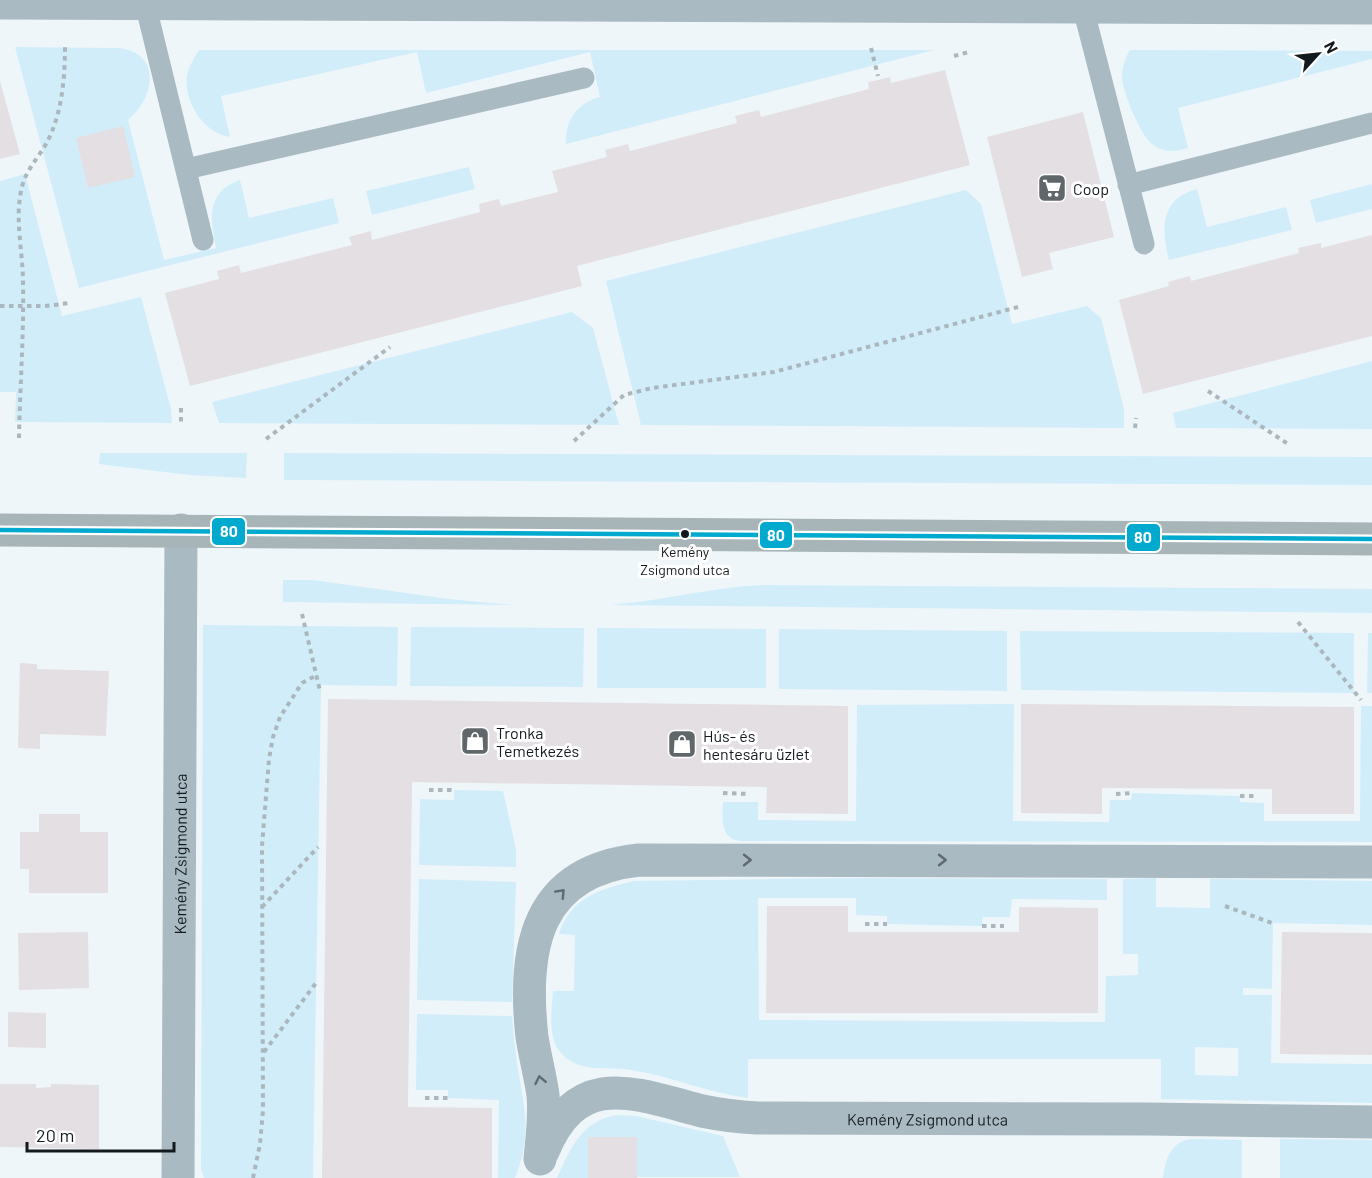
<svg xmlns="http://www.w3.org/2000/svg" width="1372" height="1178" viewBox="0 0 1372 1178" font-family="Barlow,sans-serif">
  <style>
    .green { fill: #d1edfa; fill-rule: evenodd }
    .building { fill: #e4dfe3 }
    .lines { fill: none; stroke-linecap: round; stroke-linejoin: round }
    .path { stroke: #abb7bd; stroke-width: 4; stroke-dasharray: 4.5 4.5; stroke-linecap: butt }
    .service { stroke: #aabac2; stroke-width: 21 }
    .minor { stroke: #aabac2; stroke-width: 33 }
    .primary { stroke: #a7b5b9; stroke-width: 33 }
    .bus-1-casing { stroke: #fff; stroke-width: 9 }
    .bus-1 { stroke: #00a9ce; stroke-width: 4.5 }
    .oneway { stroke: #5e6a70 }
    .bus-dot { fill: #131a1e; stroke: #fff; stroke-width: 2 }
    .labels { text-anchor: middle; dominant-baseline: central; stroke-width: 6; stroke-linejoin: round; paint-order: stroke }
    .bus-label { font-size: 14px; fill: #131a1e; stroke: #fff }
    .poi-label { font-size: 16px; fill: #131a1e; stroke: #fff; text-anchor: start }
    .street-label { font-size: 16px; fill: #131a1e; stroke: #fff }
    .line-badge { stroke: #fff; stroke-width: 2 }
    .badge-label { font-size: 16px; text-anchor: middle; font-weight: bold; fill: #fff }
  </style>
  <rect width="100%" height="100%" fill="#eff6f9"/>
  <path class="green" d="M15 47 119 48C162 53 155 98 128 120L164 260 216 248C210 218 206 192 240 180L249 218 333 198 339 223 79 288Z
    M199 50H934L566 144C565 119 578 103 600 97L590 52 426 93 417 52 221 96 230 137C204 134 183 101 187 76 189 66 194 58 199 50Z
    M1130 50 1372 51V59L1178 108 1188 148C1175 152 1163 153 1152 144 1141 136 1122 91 1122 77 1122 67 1125 59 1130 50Z
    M469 167 475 189 372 215 366 191Z
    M25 174 62 316 141 297 171 409 172 423 15 422 16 392H0V181Z
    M1372 184V209L1316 223 1310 200Z
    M1197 189 1207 227 1286 207 1292 230 1169 260C1161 229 1160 199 1197 189Z
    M966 190 981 204 1012 324 1087 306 1101 318 1124 409V428L641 425 606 281Z
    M572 312 593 328 619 425 219 423 212 402Z
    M1372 361V429L1176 428 1173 413Z
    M100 453H247L246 478 189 475 99 464Z
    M284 453 1372 457V485L284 480Z
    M283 580H313L449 599 513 605 283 602Z
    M763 585 1372 589V613L610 605C662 601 711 587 763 585Z
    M203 625 398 627 397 686 321 685 313 1178H204L201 1169Z
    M411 627 584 628 583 687 410 686Z
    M597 628 766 629V688H597Z
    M779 629 1007 631V691L779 689Z
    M1020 631 1354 633V693L1021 690Z
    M1368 633H1372V693H1367Z
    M1014 704 1013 821 1109 822 1110 800H1131L1132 793 1240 796V802L1264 803V821H1360L1361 706H1372V842L742 841C720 840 722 818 723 802H758V820L856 821 857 705Z
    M454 790 503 791 516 849V867L419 865 420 799 454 800Z
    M850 878 1107 879V900L1012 899 1010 917H983L982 926 887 924V916L856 915V898H758L759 1020 1105 1022 1106 976 1138 975V954H1123V879L1156 878V907L1210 908V879L1372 881V925L1273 923 1272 989 1243 988V995H1272L1271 1063 1372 1064V1103L1161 1099V1059H748V1098C708 1093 671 1076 631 1070 608 1066 579 1074 561 1053 547 1037 552 1011 553 991H574L575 935 559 934C570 898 600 889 634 881ZM1195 1047 1238 1048V1076L1195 1075Z
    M419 879 516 882 512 1002 417 1000Z
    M417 1014 512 1016C513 1032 515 1047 517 1063 524 1108 533 1132 515 1178H498L499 1100 448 1098V1090H416Z
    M617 1115 636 1116 723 1136 740 1177H637V1137H588V1178H557C570 1149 582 1120 617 1115Z
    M1195 1139 1242 1140V1178H1163C1166 1157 1171 1140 1195 1139Z
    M1280 1139 1372 1140V1178H1280Z"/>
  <path class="building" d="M945 70 970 165 577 266 582 286 190 386 165 293 219 279 217 271 239 265 241 273 352 245 349 237 371 231 372 240 480 212 479 204 499 199 501 206 558 192 552 171 607 157 605 150 628 144 630 151 737 123 735 116 759 110 761 117 869 89 868 82 878 80 890 77 891 83Z
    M0 81 20 154 0 159Z
    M1083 112 1114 237 1049 253 1053 269 1022 277 987 137Z
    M123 126 135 177 88 188 76 138Z
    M1372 235V336L1143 394 1119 300 1169 286 1168 282 1190 276 1191 281 1299 253 1298 248 1321 243V248Z
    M20 663 37 664V669L109 671 106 736 40 734V749L18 748Z
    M328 699 848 706V814L766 813 767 787 412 782 408 1107 492 1108V1178H322Z
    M1021 704 1354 707V814H1272V789L1110 788H1102V814L1021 813Z
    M39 814H80V832H108V893H29V869H20V832H39Z
    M767 906H848V932H1019V907L1098 908V1013H766Z
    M88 932 89 988 19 990 18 933Z
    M1282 932 1372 933V1055L1280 1054Z
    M8 1012 46 1013V1048L8 1047Z
    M0 1084H36V1088L51 1087V1084L99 1085V1149L0 1147Z
    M588 1137H637V1178H588Z"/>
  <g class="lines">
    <path class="path" d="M871 48 878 76
      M954 56 969 52
      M0 306H45L70 303
      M1208 391 1288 444
      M181 408V423
      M1135 428 1136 418
      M19 438C20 386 24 334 23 283 23 251 14 218 22 187 26 170 38 158 46 144 62 115 65 78 65 46
      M266 439 390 347
      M574 441 624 395 652 388 774 372 1018 307
      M302 614 320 691
      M1298 622 1361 700
      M429 790H454
      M723 793 750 794
      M1116 794 1132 793
      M1240 796H1257
      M1225 906 1272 923
      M262 907 318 847
      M865 924H887
      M982 926H1004
      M264 1052 316 983
      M425 1098H448
      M253 1178 260 1144 263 1110 262 846 269 759 273 737 280 717 302 683 317 675"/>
    <path class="service" d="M145 3 203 240
      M1083 8 1144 244
      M186 169 584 78
      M1128 185 1372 123"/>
    <g class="minor">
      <path d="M0 3 1372 8"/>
      <path id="s1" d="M543 1151C578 1068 633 1093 702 1111 721 1115 738 1117 757 1118L1148 1119 1372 1122"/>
      <path d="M540 1159C542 1138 545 1116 543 1095 540 1075 535 1056 532 1037 522 948 536 871 639 860L1372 862"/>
      <path id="s2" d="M178 1178 181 530"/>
    </g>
    <path class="primary" d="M0 530 1372 539"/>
    <g class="bus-1-casing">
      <path id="bus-1" d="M0 530 1372 539"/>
    </g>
    <use href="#bus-1" class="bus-1"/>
  </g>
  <defs><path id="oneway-chevron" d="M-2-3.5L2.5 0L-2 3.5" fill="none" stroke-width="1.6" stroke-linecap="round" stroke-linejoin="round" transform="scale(1.5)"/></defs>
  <g class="oneway">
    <use href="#oneway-chevron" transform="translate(747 860)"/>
    <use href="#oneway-chevron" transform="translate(942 860)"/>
    <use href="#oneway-chevron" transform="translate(561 893) rotate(-47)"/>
    <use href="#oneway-chevron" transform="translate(540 1080) rotate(-101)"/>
  </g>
  <defs>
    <g id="supermarket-square" transform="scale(1.5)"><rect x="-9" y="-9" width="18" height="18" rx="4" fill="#60676b" stroke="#fff"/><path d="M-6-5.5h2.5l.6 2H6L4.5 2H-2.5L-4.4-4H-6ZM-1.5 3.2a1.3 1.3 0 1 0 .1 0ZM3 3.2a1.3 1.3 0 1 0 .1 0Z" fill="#fff"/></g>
    <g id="shop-square" transform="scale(1.5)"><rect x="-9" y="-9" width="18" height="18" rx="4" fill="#60676b" stroke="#fff"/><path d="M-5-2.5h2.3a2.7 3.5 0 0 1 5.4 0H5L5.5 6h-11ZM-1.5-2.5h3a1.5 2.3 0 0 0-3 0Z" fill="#fff"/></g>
  </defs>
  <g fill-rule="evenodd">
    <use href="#supermarket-square" x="1052" y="188"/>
    <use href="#shop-square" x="475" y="741"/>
    <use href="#shop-square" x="682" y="744"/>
  </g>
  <circle class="bus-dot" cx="685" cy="534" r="5"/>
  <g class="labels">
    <g class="bus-label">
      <text x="685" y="551">Kemény<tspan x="685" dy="18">Zsigmond utca</tspan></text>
    </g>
    <g class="poi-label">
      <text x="1073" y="188">Coop</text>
      <text x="496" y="732">Tronka<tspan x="496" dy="18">Temetkezés</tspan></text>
      <text x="703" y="735">Hús- és<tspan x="703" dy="18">hentesáru üzlet</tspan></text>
    </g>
    <g class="street-label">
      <text stroke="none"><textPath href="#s2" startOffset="324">Kemény Zsigmond utca</textPath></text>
      <text stroke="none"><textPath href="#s1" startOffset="414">Kemény Zsigmond utca</textPath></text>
    </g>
  </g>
  <g class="line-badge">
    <rect x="211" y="517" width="35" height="29" rx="6" fill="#00a9ce"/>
    <rect x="759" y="521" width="34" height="28" rx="6" fill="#00a9ce"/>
    <rect x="1126" y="523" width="35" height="29" rx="6" fill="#00a9ce"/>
  </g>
  <g class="badge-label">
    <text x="229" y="537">80</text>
    <text x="776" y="541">80</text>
    <text x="1143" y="543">80</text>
  </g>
  <g transform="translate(1318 54) rotate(63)" stroke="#ffffff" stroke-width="4.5" paint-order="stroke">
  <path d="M0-4.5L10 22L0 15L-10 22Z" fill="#131a1e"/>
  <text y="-9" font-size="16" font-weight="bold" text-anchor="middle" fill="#131a1e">N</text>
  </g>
  <path d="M27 1142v9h147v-9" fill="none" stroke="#131a1e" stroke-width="3"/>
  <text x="36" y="1142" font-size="18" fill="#131a1e" stroke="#ffffff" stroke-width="4.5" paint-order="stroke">20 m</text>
</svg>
